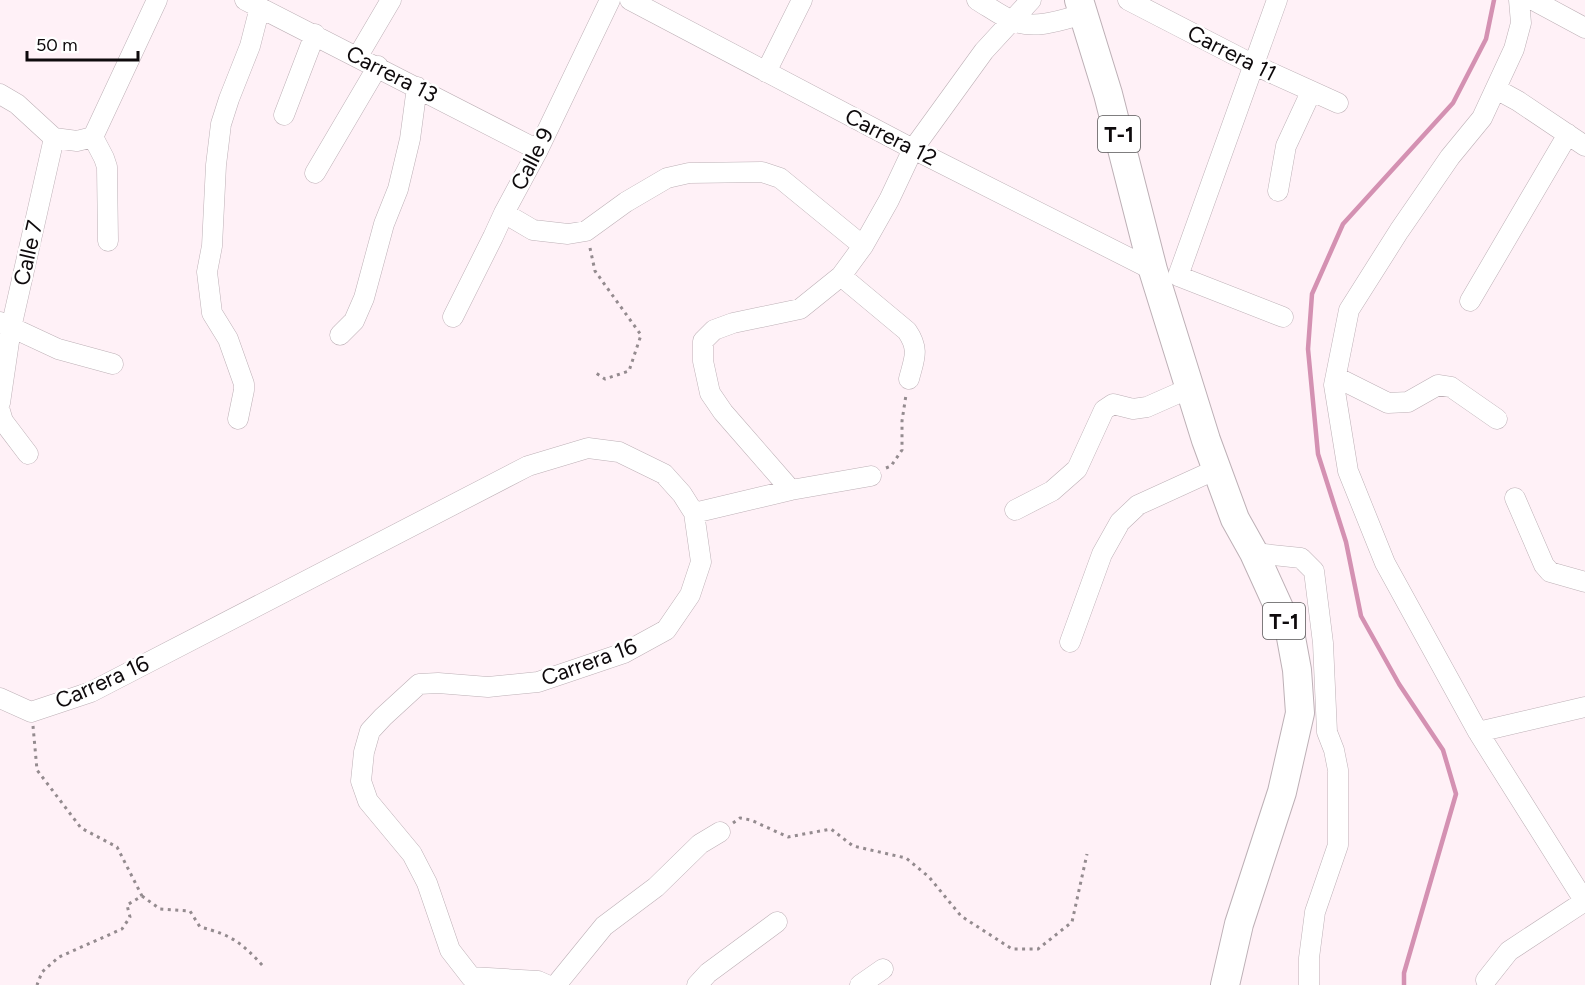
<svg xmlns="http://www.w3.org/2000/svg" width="1585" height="985" viewBox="0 0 1585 985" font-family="Figtree,sans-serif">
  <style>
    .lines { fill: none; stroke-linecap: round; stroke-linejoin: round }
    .stream { stroke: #d491b2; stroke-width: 4.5 }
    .minor-casing { stroke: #bdb0b6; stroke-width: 21 }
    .highway-casing { stroke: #bdb0b6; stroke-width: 30 }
    .path { stroke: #948b8f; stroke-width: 3; stroke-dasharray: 3 4.5; stroke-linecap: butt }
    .minor { stroke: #fff; stroke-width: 20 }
    .highway { stroke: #fff; stroke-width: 28 }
    .labels { text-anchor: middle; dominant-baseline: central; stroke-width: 5; stroke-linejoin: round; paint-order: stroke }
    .shield { fill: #fff; stroke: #565455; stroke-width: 1.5 }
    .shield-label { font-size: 21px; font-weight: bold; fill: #0e0a0c }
    .street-label { font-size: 22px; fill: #0e0a0c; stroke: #fff }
  </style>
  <rect width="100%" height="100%" fill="#fff1f7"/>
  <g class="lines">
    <path class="stream" d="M1404 985V973L1456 794 1443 750 1399 684 1361 616 1346 542 1318 454 1308 349 1312 294 1343 224 1453 103 1486 39 1494 0"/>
    <g class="minor-casing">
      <path id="minor" d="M245 0 538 150
        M630 0 913 149 1153 270
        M977 0C989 7 1001 16 1013 21 1035 30 1062 20 1083 14
        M1128 0 1254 65 1338 103
        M1519 0 1521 23 1514 49 1482 118 1450 157 1399 231 1349 310 1334 385 1348 471 1385 563 1478 732 1585 902
        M1533 0 1585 28
        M358 56 391 0
        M766 72 802 0
        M1496 89 1518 101 1585 146
        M0 94 17 104 54 138 77 141 93 137
        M284 115 315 34
        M93 137 157 0
        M93 137 104 158 107 167 108 241
        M315 173 378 66
        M1278 191 1286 146 1311 92
        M504 213 533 230 568 234 586 231 626 202 667 178 689 173 762 172 780 178 863 246
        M841 276 907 331C920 350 914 359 909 379
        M1178 276 1277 0
        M1178 276 1283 317
        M1470 301 1568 134
        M453 317 493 237 504 213 538 150 610 0
        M0 322 58 349 113 364
        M340 335 354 321 364 298 384 224 398 189 410 139 417 87
        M1336 377 1388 403 1408 402 1438 385 1451 387 1497 419
        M0 403 11 328 54 138
        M0 411 3 421 28 454
        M238 419 244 390V384L228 339 212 313 207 272 212 246 216 165 221 124 229 99 250 46 260 7
        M791 490 723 412 710 393 703 361V341L714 330 733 323 800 309 841 276 863 246 889 200 913 149 984 51 1031 0
        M1515 498 1544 565 1550 572 1585 582
        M1015 510 1052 491 1077 469 1104 410 1113 404 1133 409 1147 407 1190 388
        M694 513 791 490 871 476
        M1254 553 1301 558 1314 571 1323 643 1327 732 1334 750 1338 770V845L1315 912 1309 958V985
        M1070 642 1102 554 1120 522 1138 505 1217 469
        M0 698 31 712 91 692 528 466 588 448 619 452 664 474 682 494 694 513 701 562 690 595 666 630 624 653 538 682 488 687 438 683 419 684 383 717 370 731 364 752 361 781 368 801 412 854 427 883 450 950 471 977 538 981 547 985
        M1478 732 1585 707
        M1486 980 1509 951 1585 901
        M556 985 604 926 656 887 700 844 720 832
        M697 985 708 973 777 922
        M860 985 883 969"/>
    </g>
    <g class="highway-casing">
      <path id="highway" d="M1079 0 1108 94 1153 270 1206 440 1235 519 1254 553 1290 632 1297 670 1300 713 1282 792 1239 924 1225 985"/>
    </g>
    <path class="path" d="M590 248 595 271 641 335 629 371 605 379 596 373
      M886 468 891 466 902 450V421L906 395
      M33 726 37 770 81 828 117 847 142 896 127 905 130 917 122 929 59 957 42 972 37 985
      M733 823 740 818 751 820 788 837 831 829 853 846 906 858 929 877 961 916 1012 949H1038L1072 922 1087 854
      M142 896 160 909 190 911 200 927C232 935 242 943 264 967"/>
    <use href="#minor" class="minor"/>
    <use href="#highway" class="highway"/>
  </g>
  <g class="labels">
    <g class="shield">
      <rect x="1098" y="116" width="42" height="36" rx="4.5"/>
      <rect x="1263" y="603" width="42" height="36" rx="4.5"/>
    </g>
    <g class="shield-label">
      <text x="1119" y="134">T-1</text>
      <text x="1284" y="621">T-1</text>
    </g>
    <g class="street-label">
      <text transform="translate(1232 53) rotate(27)">Carrera 11</text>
      <text transform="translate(392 74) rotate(27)">Carrera 13</text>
      <text transform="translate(891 137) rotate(27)">Carrera 12</text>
      <text transform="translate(532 159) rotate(-63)">Calle 9</text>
      <text transform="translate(28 253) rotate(-77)">Calle 7</text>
      <text transform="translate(589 662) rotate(-20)">Carrera 16</text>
      <text transform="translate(102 682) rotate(-24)">Carrera 16</text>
    </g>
  </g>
  <path d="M27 51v9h111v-9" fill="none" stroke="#0e0a0c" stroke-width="3"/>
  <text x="36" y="51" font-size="18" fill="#0e0a0c" stroke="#ffffff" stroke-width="4.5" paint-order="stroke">50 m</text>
</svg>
